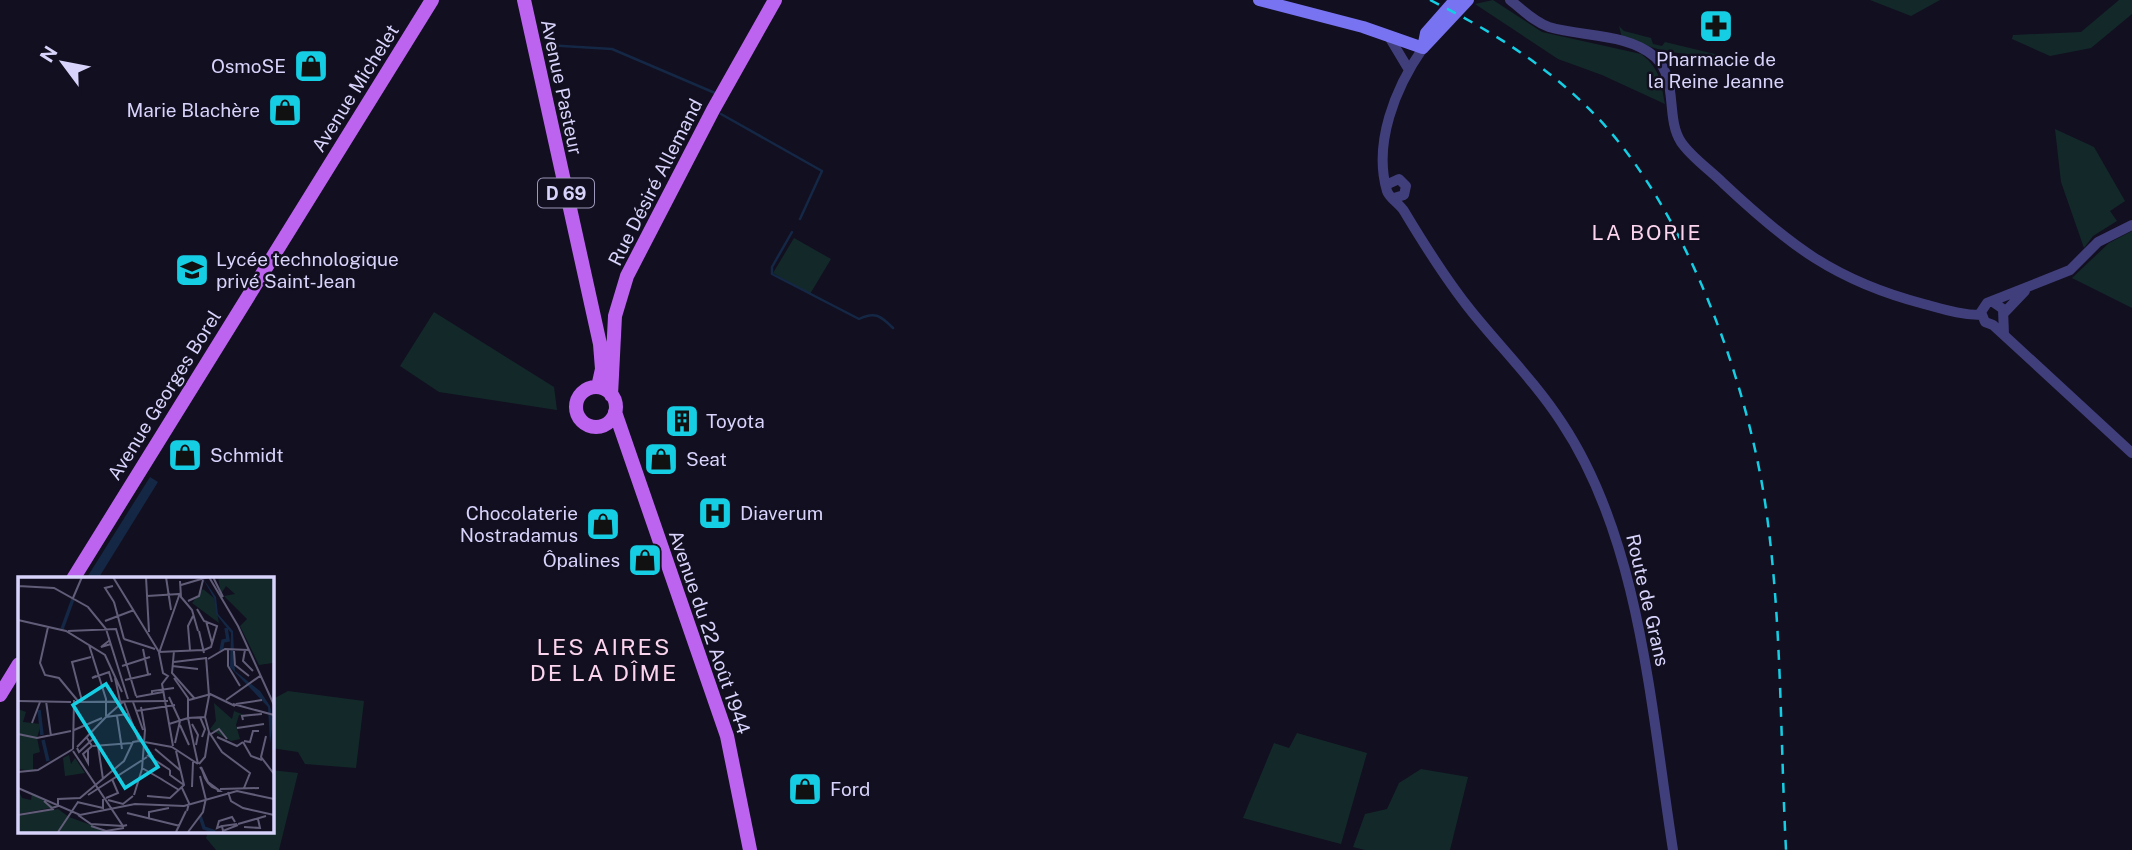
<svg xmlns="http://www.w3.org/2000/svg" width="2132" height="850" viewBox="0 0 2132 850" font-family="'Public Sans',sans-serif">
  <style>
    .green { fill: #132929 }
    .water { fill: #142745 }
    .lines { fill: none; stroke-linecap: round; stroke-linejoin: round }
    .stream { stroke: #142745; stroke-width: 2.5 }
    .tertiary { stroke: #413f7b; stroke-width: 10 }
    .secondary { stroke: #7773f1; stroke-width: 12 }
    .primary { stroke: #bc64f0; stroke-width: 14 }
    .rail { stroke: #16cee3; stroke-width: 2.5; stroke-dasharray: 10 9; stroke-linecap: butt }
    .labels { text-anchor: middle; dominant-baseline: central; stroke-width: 5; stroke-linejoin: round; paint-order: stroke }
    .shield { fill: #120f20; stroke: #9c98b9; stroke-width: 2 }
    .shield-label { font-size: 18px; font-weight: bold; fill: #d7d3fb }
    .poi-label { font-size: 19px; fill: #d7d3fb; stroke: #120f20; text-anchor: start }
    .street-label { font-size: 19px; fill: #d7d3fb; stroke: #120f20 }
    .neighbourhood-label { font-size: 21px; letter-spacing: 2px; fill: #fbd4ed; stroke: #120f20 }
    .quarter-label { font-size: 23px; letter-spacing: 2px; fill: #fbd4ed; stroke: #120f20 }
    .inset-river { fill: none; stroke: #142745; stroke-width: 3.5 }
    .inset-road { fill: none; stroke: #615d78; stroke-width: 2 }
    .view { fill: #16cee3; fill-opacity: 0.15; stroke: #16cee3; stroke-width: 3.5 }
    .inset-edge { fill: none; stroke: #d7d3fb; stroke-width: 3.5 }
  </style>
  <rect width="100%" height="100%" fill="#120f20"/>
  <path class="green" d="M1493 0 1542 32 1641 54C1660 68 1661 83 1665 104L1602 75 1558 59 1475 4Z
    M1870 0H1940L1911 16Z
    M2119 0H2132V14L2091 48 2050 56 2012 39 2013 35 2081 32Z
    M1619 26 1624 31 1651 38 1653 44 1662 46 1665 42 1723 56V59L1664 51 1622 38Z
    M2055 129 2094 147 2125 201 2110 211 2117 221 2093 236 2084 248 2061 182Z
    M2132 231V308L2072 278 2109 243Z
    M794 238 831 259 810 294 773 273Z
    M434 312 554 387 557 410 439 392 400 366Z
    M288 691 364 701 356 768 305 764 298 752 271 748V700Z
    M1297 733 1367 753 1341 844 1243 818 1274 743 1289 748Z
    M1421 769 1468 777 1450 850H1365L1353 847 1365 814 1387 809 1399 783Z
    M271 770 298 773 279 850H216L206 838 208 831H271Z"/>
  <path class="water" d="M150 477 158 482 98 579H86Z"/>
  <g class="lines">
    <path class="stream" d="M546 45 612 49 715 93
      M721 114 822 171 800 219
      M792 232 772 267V274L859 319C875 311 881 316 893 328"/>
    <path class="tertiary" d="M1510 0C1522 9 1534 22 1549 27 1582 37 1628 33 1655 57 1679 80 1665 117 1681 142 1691 157 1710 170 1723 183 1789 245 1835 281 1924 304 1943 309 1961 315 1981 315
      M1388 35 1409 70
      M1423 48C1395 88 1373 144 1387 191 1389 198 1400 204 1404 211 1425 246 1446 280 1472 312 1502 349 1536 383 1562 423 1641 542 1651 711 1673 850
      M1388 184 1399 179 1406 186 1404 195 1394 198
      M2132 225 2098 242 2070 270 1987 303 1981 312 1985 322 1993 325 2132 453
      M1993 302 2003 309 2004 335
      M2004 313 2025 291"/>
    <path class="secondary" d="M1259 0 1363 27 1423 48
      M1423 48 1468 0
      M1423 48 1426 33 1455 0"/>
    <path class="primary" d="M524 0 600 344 602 369 598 387
      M576 407a20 20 0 1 1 40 0a20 20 0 1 1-40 0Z
      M611 395 615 316 627 276 713 110 775 0
      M615 412 727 736 750 850
      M73 579 432 0
      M0 695 19 664"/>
    <path class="rail" d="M1430 0C1486 28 1538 60 1583 103 1680 194 1745 372 1765 502 1782 616 1780 735 1786 850"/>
  </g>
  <defs>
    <g id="pharmacy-square" transform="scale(1.75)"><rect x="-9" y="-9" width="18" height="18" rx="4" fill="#16cee3" stroke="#120f20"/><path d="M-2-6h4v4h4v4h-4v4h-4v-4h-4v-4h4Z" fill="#111"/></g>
    <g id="shop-square" transform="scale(1.75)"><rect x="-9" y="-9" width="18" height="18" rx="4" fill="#16cee3" stroke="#120f20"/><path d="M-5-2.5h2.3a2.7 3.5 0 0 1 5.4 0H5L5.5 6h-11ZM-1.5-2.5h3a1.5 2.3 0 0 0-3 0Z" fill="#111"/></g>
    <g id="school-square" transform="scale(1.75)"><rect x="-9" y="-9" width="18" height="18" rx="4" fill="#16cee3" stroke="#120f20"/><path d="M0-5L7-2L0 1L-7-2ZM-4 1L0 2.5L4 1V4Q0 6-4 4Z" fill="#111"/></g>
    <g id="building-square" transform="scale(1.75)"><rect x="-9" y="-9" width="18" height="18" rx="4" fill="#16cee3" stroke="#120f20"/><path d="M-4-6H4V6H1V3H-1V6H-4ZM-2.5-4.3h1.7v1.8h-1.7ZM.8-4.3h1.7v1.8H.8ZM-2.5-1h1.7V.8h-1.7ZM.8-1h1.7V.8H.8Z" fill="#111"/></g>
    <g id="hospital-square" transform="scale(1.75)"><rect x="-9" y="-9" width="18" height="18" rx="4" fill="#16cee3" stroke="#120f20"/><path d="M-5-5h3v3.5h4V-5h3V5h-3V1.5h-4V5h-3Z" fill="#111"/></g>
  </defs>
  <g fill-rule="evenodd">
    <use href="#pharmacy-square" x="1716" y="26"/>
    <use href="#shop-square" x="311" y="66"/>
    <use href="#shop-square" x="285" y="110"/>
    <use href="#school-square" x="192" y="270"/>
    <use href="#building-square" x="682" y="421"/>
    <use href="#shop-square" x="185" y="455"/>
    <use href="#shop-square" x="661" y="459"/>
    <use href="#hospital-square" x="715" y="513"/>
    <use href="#shop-square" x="603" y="524"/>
    <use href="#shop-square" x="645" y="560"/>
    <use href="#shop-square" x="805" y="789"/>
  </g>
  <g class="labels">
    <rect class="shield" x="538" y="178.5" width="56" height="29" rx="5"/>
    <g class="shield-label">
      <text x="566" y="193">D 69</text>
    </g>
    <g class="poi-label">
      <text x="1716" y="59" text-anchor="middle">Pharmacie de<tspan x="1716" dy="22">la Reine Jeanne</tspan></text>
      <text x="286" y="66" text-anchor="end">OsmoSE</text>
      <text x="260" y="110" text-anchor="end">Marie Blachère</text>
      <text x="216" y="259">Lycée technologique<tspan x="216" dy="22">privé Saint-Jean</tspan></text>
      <text x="706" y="421">Toyota</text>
      <text x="210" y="455">Schmidt</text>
      <text x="686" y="459">Seat</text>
      <text x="578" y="513" text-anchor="end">Chocolaterie<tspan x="578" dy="22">Nostradamus</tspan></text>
      <text x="740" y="513">Diaverum</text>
      <text x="620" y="560" text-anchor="end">Ôpalines</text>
      <text x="830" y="789">Ford</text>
    </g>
    <g class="street-label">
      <text transform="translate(562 87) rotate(78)">Avenue Pasteur</text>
      <text transform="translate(355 88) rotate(-58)">Avenue Michelet</text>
      <text transform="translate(655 182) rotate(-63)">Rue Désiré Allemand</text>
      <text transform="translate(164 395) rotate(-58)">Avenue Georges Borel</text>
      <text transform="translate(1648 600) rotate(77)">Route de Grans</text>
      <text transform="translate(710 632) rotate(71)">Avenue du 22 Août 1944</text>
    </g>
    <g class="neighbourhood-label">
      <text x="1647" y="232">LA BORIE</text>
    </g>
    <g class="quarter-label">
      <text x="604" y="646">LES AIRES<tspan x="604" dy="26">DE LA DÎME</tspan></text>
    </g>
  </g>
  <g transform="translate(18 577)">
    <rect width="256" height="256" fill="#120f20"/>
    <path d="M200 0H255V86L241 88 222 49 229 42 206 19 217 17 208 9 203 17ZM185 12 196 21 201 46 174 26ZM196 126 214 142 216 134 226 138H221L218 148 222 162 213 164 192 152 198 144ZM0 132 8 135 5 145 23 147 19 161 22 175 15 177V194L0 192ZM51 178 53 187 57 181 67 196 47 199 45 181ZM0 212 4 221 13 223 14 217 37 230 0 237ZM40 232 51 240 92 255H0L1 239Z" fill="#132929"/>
    <path d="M184 0 198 20 200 37 215 54 217 94 242 114 252 129 255 145 252 166 250 130 212 90 213 56 198 37 196 21Z" fill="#142745"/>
    <path class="inset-river" d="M44 52 55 22M203 74 205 64 210 63 208 51M21 133 24 158M25 163 30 184M182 239 186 251 197 255"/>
    <path class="inset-road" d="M95 0 141 75M128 0 131 55M148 0 153 33M191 0 220 49 256 128M195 0 205 20M162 4 163 20 174 33 180 54M163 8 190 0M0 9 36 11 70 30 88 52 110 122M95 9 87 11 96 25M129 19 161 17M55 21 64 0M170 24 181 19 185 3M96 25 106 62M0 31 1 0M179 32 186 44 199 49 193 70 186 73M0 43 48 54 87 78 104 115M87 44 116 33M188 44 194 66M30 50 22 86 27 98 41 101 60 124M50 54 98 52 118 119M181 54 186 76M106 62 137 72M92 63 83 70 93 67M71 68 88 122V139M125 72 130 97M210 72V89L222 109M172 73 170 49 175 39M227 73 225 84 235 94M156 74 154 96 177 122M216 74 217 88 231 99M141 75 185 73M190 82 207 72 231 73M156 85 189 81M104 89 132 80M154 89 180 92M78 99 74 101 91 95 94 105M97 101 102 124M107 103 133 97M190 116 217 129M134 117V114L156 111M118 120 145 115M151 120 162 144M171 123 193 117M208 123 242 99M0 124 53 125M28 124 33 159M64 124 54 85 73 80M56 125 150 124M106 125 121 164M115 125 125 153M215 127 256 138M218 127 244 123M123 130 127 153 124 192M118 134 157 128M89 139 106 124M99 139 104 172M182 140 187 152 184 160M225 143 224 139 244 137M14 146 22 125M151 147 170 141V121L156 101M174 147 180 158 178 168M162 148 171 168M219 151 246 147M56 153 84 141M191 155 204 175 232 196 226 211M0 157 19 161 53 154M193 157 201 152 209 162M248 159 243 180 256 197M199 160 219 169 225 165M69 161 74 169 65 177 70 186V173M121 164 154 170M226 164 232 165 235 154H241M225 165 233 179 244 183M157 166 162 144M75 169 114 166M80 169 85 202M155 169 144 107 150 99 145 96 141 76 162 16M59 170 88 140 110 137M154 170 180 187M59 171 61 175 77 160M55 172 56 123M137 172 163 194M55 174 105 249 109 248M129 178 152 193M180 187 170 141 187 140M181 187 187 180 191 155 187 140 191 119 188 80M182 190 184 193 187 201 190 206 194 210 199 212 200 214H202L190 205 183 190M124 191 145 203M152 193V198L166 208M0 195 20 193 55 172M182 199 188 223M143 202 161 213M174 210 175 185M0 211 62 238 117 227 166 229 219 214 256 222M164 211 171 226 169 234M202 212 241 211M210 215 213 224 225 231 256 238M70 218 129 180M116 218 124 192M129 219 152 221 166 208 158 174M88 221 100 216 94 202M90 223 105 227 115 219M26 224 34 231 40 229V222L62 221 106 184 115 165 121 164M59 225 85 231V222M109 236 162 249M0 238 36 232M60 238 73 247 105 249M131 242V235L151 231M219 247 204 249 205 254 220 248M220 247 248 239M73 249 88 254 106 251M204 249 199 251 201 244 214 240 217 245M226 250 242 251 240 242M40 255 60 225M158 255 168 234M170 255 185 235 188 221"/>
    <path class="view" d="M88 107 140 190 107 211 55 128Z"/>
    <rect width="256" height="256" class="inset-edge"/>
  </g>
  <g transform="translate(63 63) rotate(302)" stroke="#120f20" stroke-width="5" paint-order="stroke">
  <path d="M0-5L12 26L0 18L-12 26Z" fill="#d7d3fb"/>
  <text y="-10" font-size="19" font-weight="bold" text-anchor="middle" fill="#d7d3fb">N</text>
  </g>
</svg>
